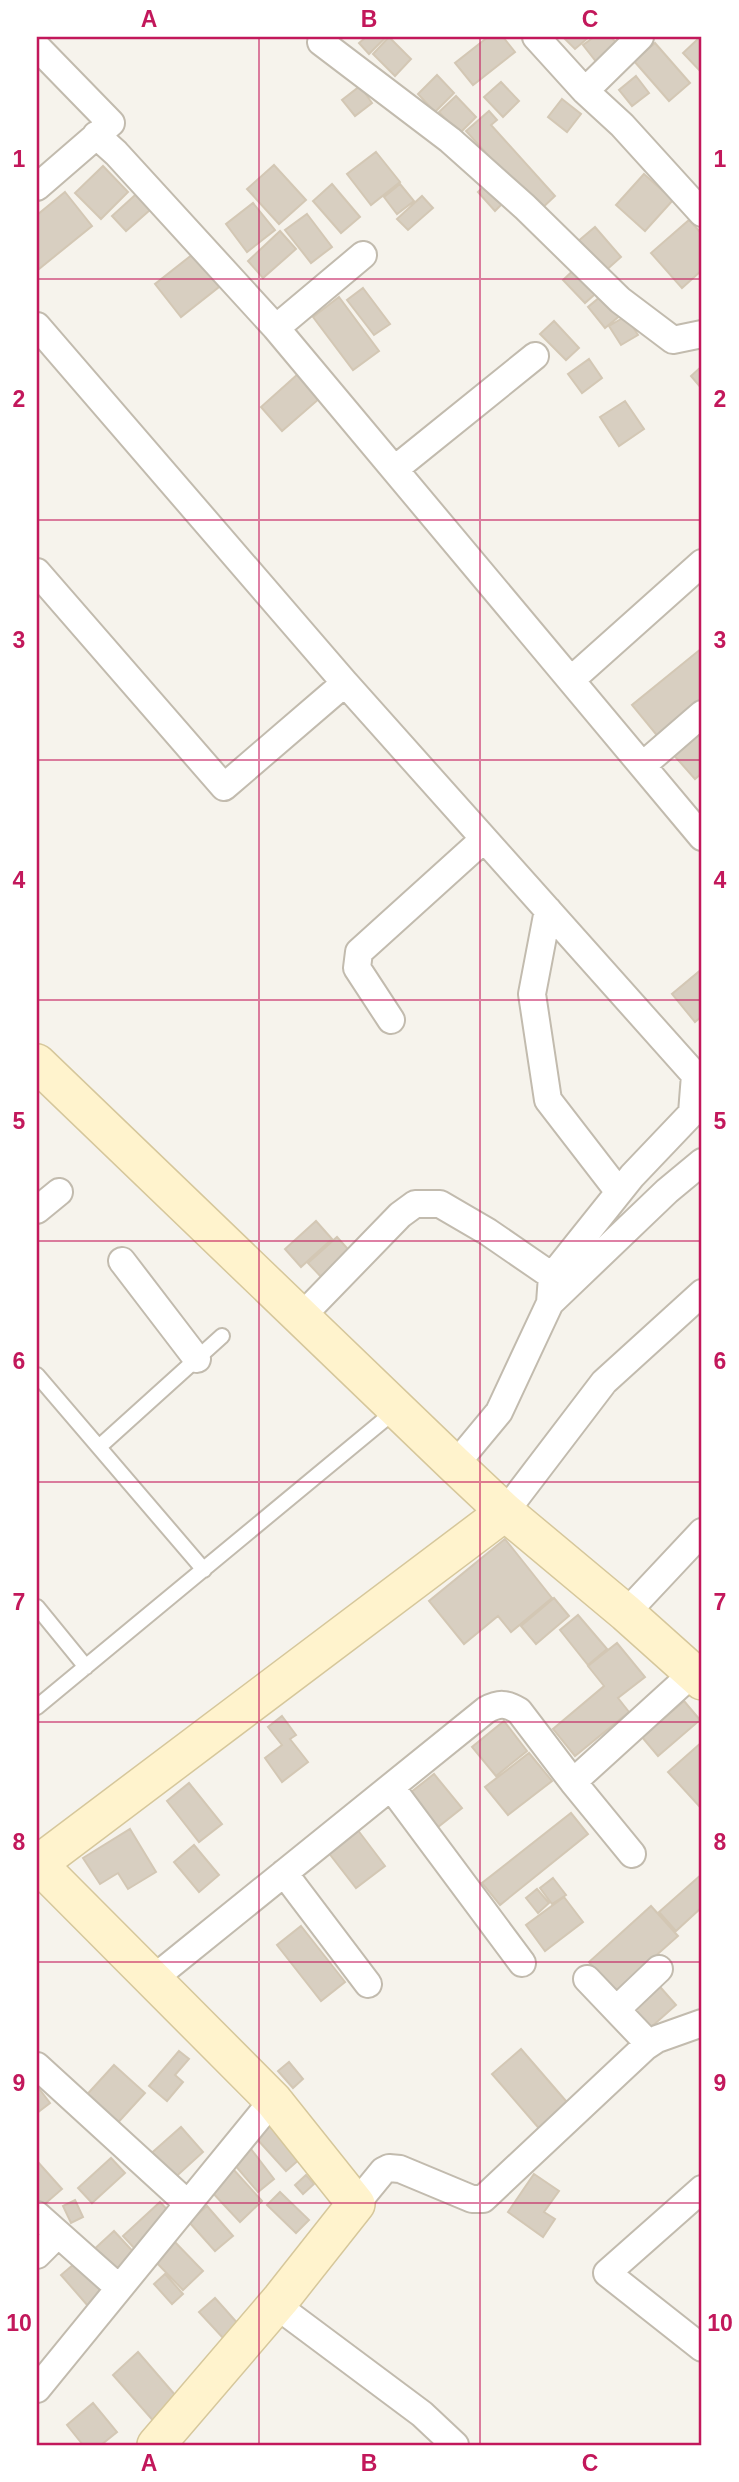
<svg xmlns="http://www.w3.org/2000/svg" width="739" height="2482" viewBox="0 0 739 2482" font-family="Helvetica,sans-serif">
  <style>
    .building { fill: #d8cfc1; stroke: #d3c7b4; stroke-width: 2 }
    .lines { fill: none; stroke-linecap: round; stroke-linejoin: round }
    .lane-casing { stroke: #c2bbae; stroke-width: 18 }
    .street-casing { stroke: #c2bbae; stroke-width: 30 }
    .secondary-casing { stroke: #d6c79b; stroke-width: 40 }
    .lane { stroke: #fff; stroke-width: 14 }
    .street { stroke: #fff; stroke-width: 26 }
    .secondary { stroke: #fff3cd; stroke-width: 37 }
    .grid { fill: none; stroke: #c2185b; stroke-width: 2; stroke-opacity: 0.55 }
    .neatline { fill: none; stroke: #c2185b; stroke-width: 2.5 }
    .grid-label { font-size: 23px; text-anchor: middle; font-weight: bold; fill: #c2185b }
  </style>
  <rect width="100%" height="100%" fill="#f6f3ec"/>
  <path class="building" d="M366 37H382L384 39 369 54 359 43Z
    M389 37 411 59 395 76 373 54Z
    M488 37H503L515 52 473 85 455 63Z
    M563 37H589L575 49Z
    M594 37H611L620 47 598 64 583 45Z
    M700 37 702 40V73L683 53Z
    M655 43 690 83 669 101 634 61Z
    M437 75 454 93 435 112 418 94Z
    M636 76 649 93 632 106 619 90Z
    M501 82 519 101 503 117 484 97Z
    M360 86 372 103 355 116 342 100Z
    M456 96 476 117 459 134 439 112Z
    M562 99 581 114 567 132 548 117Z
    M489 111 497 120 491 125 555 196 539 211 466 131Z
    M376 152 400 182 371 205 347 174Z
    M274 165 306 200 279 224 247 189Z
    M103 166 128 192 101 219 75 193Z
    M644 174 673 200 645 231 616 205Z
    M488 182 505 201 495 211 478 192Z
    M332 184 360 217 341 233 313 201Z
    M400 184 414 201 397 214 384 197Z
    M144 187 158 203 126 231 112 216Z
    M65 192 92 226 39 269 37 266V215Z
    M422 196 433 208 408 230 397 219Z
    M253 203 275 230 247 252 226 224Z
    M307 214 332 247 311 263 285 230Z
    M689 220 702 234V270L682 288 651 253Z
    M595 227 621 257 604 272 577 242Z
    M280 231 296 249 263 278 248 261Z
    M193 254 219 287 181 317 155 284Z
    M580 264 602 288 585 303 563 280Z
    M363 288 390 324 374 335 347 300Z
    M606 292 623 313 605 328 588 307Z
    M339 297 379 351 353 370 313 317Z
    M626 316 638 335 621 345 609 326Z
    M554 321 579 348 566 360 540 334Z
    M589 359 602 378 582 393 568 374Z
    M702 366V389L691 376Z
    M298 374 320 398 282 431 261 407Z
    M625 401 644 429 619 446 600 417Z
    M702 648V705L660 739 632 705Z
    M702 725V773L695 779 671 752Z
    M702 969V1016L695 1022 672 994Z
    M316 1221 332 1239 301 1267 285 1249Z
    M337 1237 354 1256 325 1281 308 1263Z
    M505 1539 552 1598 511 1632 498 1616 464 1644 429 1601Z
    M554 1598 569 1616 536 1644 521 1626Z
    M578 1615 607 1649 588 1665 560 1630Z
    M617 1643 645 1677 618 1698 629 1712 575 1756 553 1729 604 1686 588 1666Z
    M684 1701 700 1720 658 1756 642 1737Z
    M282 1716 296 1735 290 1739 308 1762 282 1782 265 1758 282 1745 268 1727Z
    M504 1721 527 1751 496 1776 472 1747Z
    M702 1742V1805L700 1807 668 1772Z
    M529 1753 552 1781 508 1815 485 1787Z
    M434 1774 462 1808 438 1827 410 1793Z
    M189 1783 222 1824 199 1842 167 1801Z
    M571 1813 588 1834 500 1905 482 1883Z
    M130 1829 156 1872 128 1889 118 1873 100 1884 83 1858Z
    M357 1829 385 1866 356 1888 328 1852Z
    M194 1845 219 1875 199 1892 174 1862Z
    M702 1874V1907L676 1931 659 1912Z
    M553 1878 566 1895 552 1904 540 1888Z
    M537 1889 549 1903 538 1913 526 1898Z
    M564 1897 583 1922 545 1951 526 1925Z
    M651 1906 678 1936 615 1992 589 1962Z
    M301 1926 345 1982 321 2001 277 1945Z
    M654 1980 676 2005 650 2028 628 2003Z
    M521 2049 572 2108 543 2133 492 2074Z
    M179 2051 189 2059 175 2075 183 2082 167 2101 149 2086Z
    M289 2062 303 2079 293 2088 278 2071Z
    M114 2065 145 2093 113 2128 82 2100Z
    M37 2086 50 2103 37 2113Z
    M271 2124 301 2158 286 2171 256 2138Z
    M181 2127 203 2152 170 2182 147 2157Z
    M251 2149 274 2179 258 2192 234 2164Z
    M111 2158 125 2173 92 2203 78 2188Z
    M37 2161 62 2189 39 2209 37 2206Z
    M233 2169 262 2201 240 2222 210 2190Z
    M534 2174 559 2191 544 2212 555 2219 543 2237 508 2212Z
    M306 2175 314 2184 303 2194 295 2185Z
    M280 2192 309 2220 296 2233 267 2205Z
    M75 2200 83 2217 71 2223 63 2206Z
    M160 2202 173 2216 136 2250 123 2236Z
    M207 2206 233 2236 215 2251 189 2222Z
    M114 2231 138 2257 115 2279 90 2253Z
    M173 2240 203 2271 183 2290 153 2259Z
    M80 2259 107 2289 88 2306 61 2275Z
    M165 2274 183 2294 172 2304 154 2284Z
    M215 2298 240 2326 225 2340 199 2312Z
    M138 2352 182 2403 157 2425 113 2375Z
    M93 2403 117 2432 101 2445H83L67 2425Z"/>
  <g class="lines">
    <g class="lane-casing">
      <path id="lane" d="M37 1375 204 1570
        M99 1447 222 1336
        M37 1607 86 1667
        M37 1707 396 1410"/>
    </g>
    <g class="street-casing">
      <path id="street" d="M536 37 585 91 622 125 702 213
        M321 42 450 140 525 207 620 300 673 340 702 334
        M37 47 111 123 37 187
        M585 91 640 37
        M96 135 116 153 276 328 702 837
        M37 326 345 683 224 787 37 572
        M276 328 363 255
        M395 469 535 356
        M571 680 702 563
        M643 765 702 714
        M548 910 532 994 548 1100 619 1192
        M391 1020 357 968 359 952 484 839
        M37 1210 59 1192
        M122 1261 197 1359
        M550 1303 667 1191 702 1162
        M300 1318 400 1215 415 1204H440L488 1232 552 1276 632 1176 692 1113 695 1075 345 683
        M455 1465 499 1412 550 1303 552 1276
        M505 1512 604 1382 702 1293
        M626 1613 702 1532
        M573 1782 693 1673
        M391 1787 522 1963
        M284 1873 368 1984
        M153 1979 486 1710C499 1703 506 1703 519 1711L573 1782 632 1854
        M587 1979 649 2044
        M617 2009 659 1969
        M37 2066 188 2204 273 2100
        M702 2189 607 2273 702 2348
        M356 2204 383 2171 389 2168 400 2169 472 2199H483L645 2047 657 2039 702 2023
        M37 2215 119 2288
        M37 2255 58 2234
        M276 2305 422 2414 455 2445
        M37 2389 188 2204"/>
    </g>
    <g class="secondary-casing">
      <path id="secondary" d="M37 1063 455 1465 505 1512 626 1613 702 1681
        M156 2445 281 2299 356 2204 273 2100 38 1864 505 1512"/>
    </g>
    <use href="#lane" class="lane"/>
    <use href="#street" class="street"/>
    <use href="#secondary" class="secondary"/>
  </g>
  <path class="grid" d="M259 37V2445M480 37V2445M37 279H702M37 520H702M37 760H702M37 1000H702M37 1241H702M37 1482H702M37 1722H702M37 1962H702M37 2203H702"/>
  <rect width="739" height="2482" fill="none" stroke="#ffffff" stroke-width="77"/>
  <rect x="38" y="38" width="662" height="2406" class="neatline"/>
  <g class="grid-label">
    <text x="149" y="27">A</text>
    <text x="369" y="27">B</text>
    <text x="590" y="27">C</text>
    <text x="19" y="167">1</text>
    <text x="720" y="167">1</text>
    <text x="19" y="407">2</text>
    <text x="720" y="407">2</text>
    <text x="19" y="648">3</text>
    <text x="720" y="648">3</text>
    <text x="19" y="888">4</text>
    <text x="720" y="888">4</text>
    <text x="19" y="1129">5</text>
    <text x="720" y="1129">5</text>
    <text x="19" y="1369">6</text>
    <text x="720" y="1369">6</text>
    <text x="19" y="1610">7</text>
    <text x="720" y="1610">7</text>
    <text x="19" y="1850">8</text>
    <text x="720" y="1850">8</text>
    <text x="19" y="2091">9</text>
    <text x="720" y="2091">9</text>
    <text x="19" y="2331">10</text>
    <text x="720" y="2331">10</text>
    <text x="149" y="2471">A</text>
    <text x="369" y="2471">B</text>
    <text x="590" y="2471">C</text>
  </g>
</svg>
